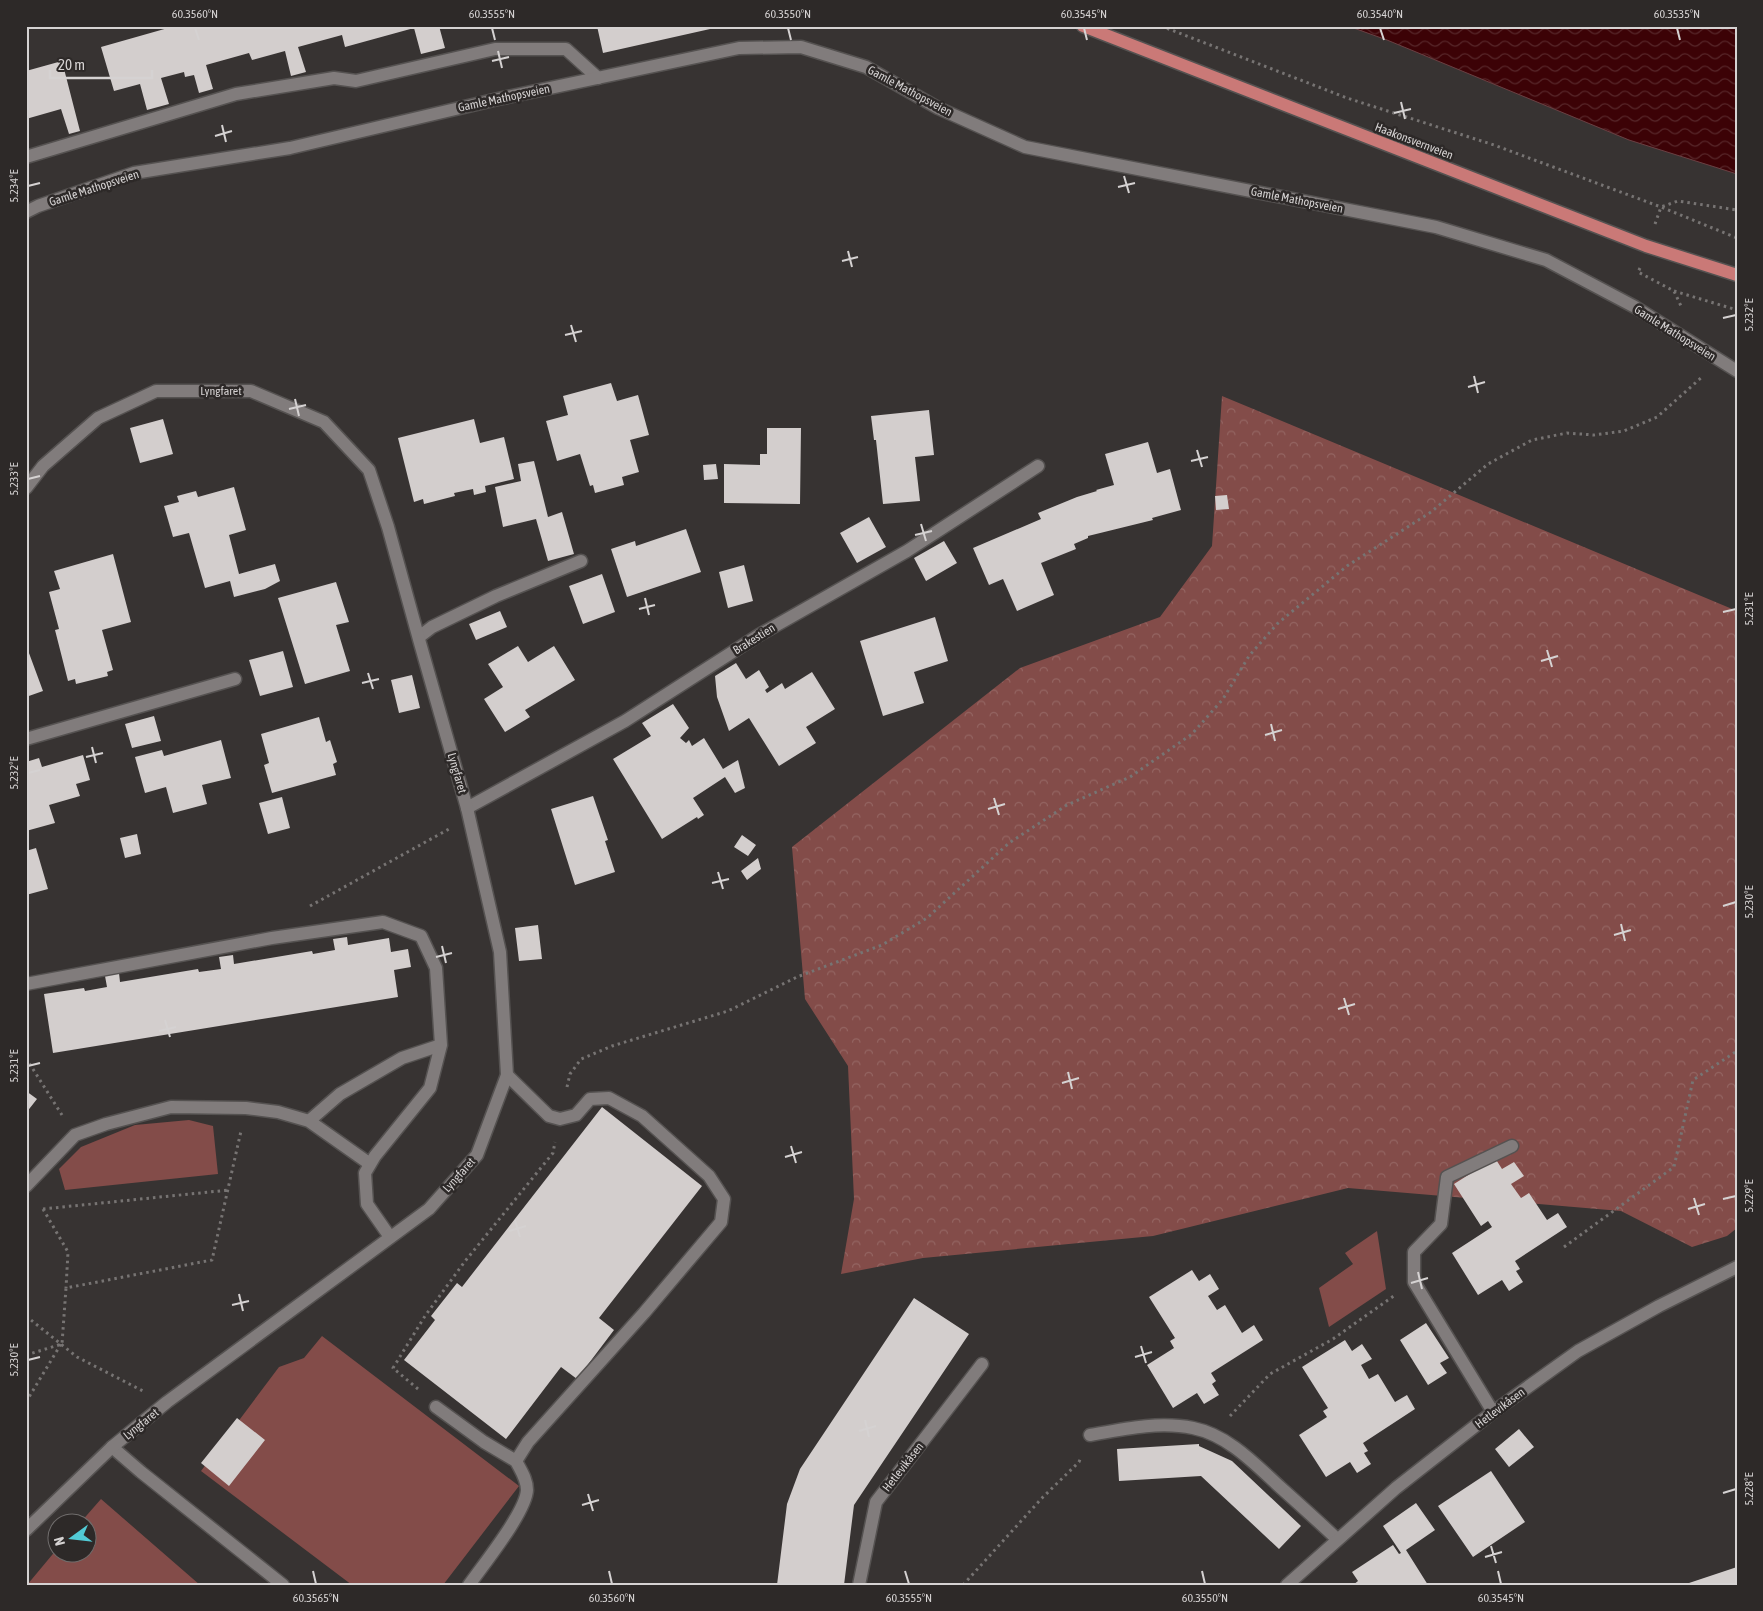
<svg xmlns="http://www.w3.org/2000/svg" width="1763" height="1611" viewBox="0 0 1763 1611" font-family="'Asap Condensed',sans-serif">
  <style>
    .green { fill: #834c49 }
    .forest { fill: url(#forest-crowns) }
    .water { fill: url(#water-waves); stroke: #6a4043 }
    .building { fill: #d3cecd }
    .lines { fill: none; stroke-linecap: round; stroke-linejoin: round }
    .lane-casing { stroke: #555251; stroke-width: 15 }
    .street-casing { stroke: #555251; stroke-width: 15 }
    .secondary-casing { stroke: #555251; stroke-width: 15 }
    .primary-casing { stroke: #555251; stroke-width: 15 }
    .path { stroke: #777473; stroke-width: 3; stroke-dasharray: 2.5 4; stroke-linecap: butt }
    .lane { stroke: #817c7c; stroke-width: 12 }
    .street { stroke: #817c7c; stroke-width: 12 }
    .secondary { stroke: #817c7c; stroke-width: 12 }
    .primary { stroke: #ca7977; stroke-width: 12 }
    .ticks { fill: none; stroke: #d5d2d2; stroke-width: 2 }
    .labels { text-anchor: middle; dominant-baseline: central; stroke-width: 5; stroke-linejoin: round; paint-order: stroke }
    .street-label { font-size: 12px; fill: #d5d2d2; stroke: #2d2928 }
    .neatline { fill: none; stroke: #d5d2d2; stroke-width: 2 }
    .ticks-label { font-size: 12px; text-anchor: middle; fill: #d5d2d2 }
  </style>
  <defs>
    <pattern id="forest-crowns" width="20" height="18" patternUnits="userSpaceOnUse" patternTransform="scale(1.25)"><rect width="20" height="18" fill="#834c49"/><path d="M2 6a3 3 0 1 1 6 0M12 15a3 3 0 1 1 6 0" fill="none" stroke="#946562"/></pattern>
    <pattern id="water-waves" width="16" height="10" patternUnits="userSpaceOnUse" patternTransform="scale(1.25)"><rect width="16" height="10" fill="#3c0206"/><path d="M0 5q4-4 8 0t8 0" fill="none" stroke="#572629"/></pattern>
  </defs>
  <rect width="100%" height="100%" fill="#373332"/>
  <path class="green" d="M189 1120 213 1126 218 1174 65 1190 59 1169 81 1147 135 1125Z
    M1377 1231 1386 1289 1329 1327 1319 1288 1353 1264 1345 1253Z
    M322 1336 519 1486 443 1585H352L201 1471 279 1367 304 1358Z
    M101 1499 200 1585H27L57 1549 58 1554H88V1524L80 1523Z"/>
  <path class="forest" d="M1222 396 1737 611V1228L1727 1236 1692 1247 1621 1211 1348 1188 1153 1236 923 1258 841 1274 854 1199 848 1066 805 999 792 847 1020 668 1160 617 1212 546Z"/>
  <path class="water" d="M1348 26H1737V174L1629 140 1387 40Z"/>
  <path class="building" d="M175 26H439L445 48 421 54 414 28 345 47 342 35 298 47 306 72 291 76 285 51 252 60 249 53 206 65 213 89 199 93 194 75 185 77 184 72 161 78 169 104 147 110 140 84 114 91 101 47Z
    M597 26H719V27L603 53Z
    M62 61 80 131 69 134 61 109 26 119V71Z
    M611 383 617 401 638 395 649 435 630 440 639 472 622 477 624 485 595 493 593 485 590 486 580 454 557 461 546 421 568 415 563 396Z
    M929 410 934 455 915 457 920 501 883 504 876 440H874L871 416Z
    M163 419 173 454 140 463 130 428Z
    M474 419 480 443 504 437 514 479 485 486 486 492 474 495 473 489 454 493 455 496 424 504 423 499 414 502 398 438Z
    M767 428H801L800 504 724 503V464L760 465V454H767Z
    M1148 442 1157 473 1170 469 1181 510 1152 518 1153 520 1088 536V538L1074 544 1076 549 1041 563 1054 595 1017 611 1003 579 989 585 973 548 1041 519 1038 513 1077 497 1097 491 1096 490 1114 485 1105 454Z
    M534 461 548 517 562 512 574 554 548 561 536 519 503 527 495 487 521 481 518 464Z
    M716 464 718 479 704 480 703 465Z
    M234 487 246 530 229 535 239 574 275 564 280 581 265 589 234 597 230 581 205 588 189 533 173 537 164 506 179 502 177 496 196 491 198 497Z
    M1227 495 1229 509 1216 510 1215 496Z
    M869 517 886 547 857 563 840 533Z
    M686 529 701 572 627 597 611 549 635 541 636 546Z
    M944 541 957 563 926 581 914 558Z
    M113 554 131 622 102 630 113 670 107 672 108 676 76 684 75 679 68 681 55 630 59 629 49 592 60 589 54 571Z
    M744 565 753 601 728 608 719 572Z
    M602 574 615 612 583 624 569 586Z
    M336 582 349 622 336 625 350 671 305 684 278 598Z
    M500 611 507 627 476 640 469 624Z
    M935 617 948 661 914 672 924 703 883 716 860 641Z
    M26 645 43 691 26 697Z
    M518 646 528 662 554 646 575 680 525 710 530 717 505 732 484 699 503 687 488 664Z
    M283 651 293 687 260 696 249 660Z
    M736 663 746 679 759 670 769 687 765 690 767 693 782 683 785 689 812 672 835 709 806 727 816 743 779 766 749 718 729 731 717 697 715 676Z
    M412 675 420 708 399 713 391 680Z
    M673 704 689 728 680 738 686 743 689 740 692 746 704 738 723 769 738 760 745 788 735 793 725 777 693 798 704 815 698 819 697 817 662 839 613 759 651 736 642 723Z
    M154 716 161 741 132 748 125 724Z
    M319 717 326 742 330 740 337 762 333 764 336 775 272 793 264 765 269 763 261 734Z
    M221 740 231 778 202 785 207 804 173 813 166 787 145 793 135 757 162 750 164 756Z
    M83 755 90 780 76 784 80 796 49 805 55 823 26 831V762L39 758 42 767Z
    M593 796 608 840 605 841 615 872 575 885 551 809Z
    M282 797 290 828 268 834 259 803Z
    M137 834 141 854 125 858 120 838Z
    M742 835 756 845 748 856 734 847Z
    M36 848 48 889 26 895V851Z
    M758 858 761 869 747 880 741 871Z
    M538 925 542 959 519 961 515 928Z
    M347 937 348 945 389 938 391 952 408 949 411 967 394 970 398 997 53 1053 44 994 84 988 85 991 107 987 105 976 119 973 120 982 198 969 199 972 221 969 219 957 233 955 234 964 312 951 313 954 335 950 333 939Z
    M26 1091 37 1099 26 1113Z
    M602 1107 702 1186 599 1318 614 1330 577 1379 561 1367 506 1439 404 1360 435 1320 431 1316 457 1283 462 1287Z
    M1495 1158 1502 1169 1514 1162 1524 1176 1511 1184 1521 1198 1529 1193 1547 1220 1558 1213 1567 1227 1515 1261 1520 1269 1516 1271 1523 1282 1509 1291 1502 1280 1478 1295 1452 1253 1492 1227 1488 1221 1481 1226 1454 1184Z
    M1192 1270 1199 1281 1210 1274 1219 1289 1208 1296 1217 1310 1225 1305 1242 1333 1254 1325 1263 1340 1211 1373 1216 1381 1212 1384 1219 1395 1204 1404 1197 1393 1173 1408 1147 1365 1174 1348 1170 1341 1175 1338 1149 1297Z
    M914 1298 969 1334 854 1505 844 1585H777L787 1504 800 1469Z
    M1426 1323 1449 1358 1440 1363 1447 1373 1428 1385 1400 1340Z
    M1345 1340 1352 1351 1362 1344 1372 1359 1361 1365 1369 1379 1378 1374 1395 1402 1407 1395 1415 1409 1363 1443 1368 1451 1364 1453 1371 1464 1357 1473 1350 1462 1326 1477 1299 1435 1327 1417 1323 1411 1328 1408 1302 1367Z
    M237 1418 265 1440 229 1486 201 1463Z
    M1519 1429 1534 1447 1509 1467 1495 1449Z
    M1199 1444V1446L1232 1461 1301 1526 1279 1549 1201 1476 1119 1481 1117 1449Z
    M1491 1471 1525 1522 1473 1557 1438 1506Z
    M1416 1503 1435 1530 1406 1550 1428 1585H1353L1358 1581 1352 1572 1393 1545 1399 1554 1401 1553 1383 1526Z
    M1737 1567V1585H1686V1584Z"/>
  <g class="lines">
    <g class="lane-casing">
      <path id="lane" d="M26 157 236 94 334 78 356 81 495 49H566L598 78
        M419 637 432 627 496 596 581 561
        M26 984 272 938 383 922 421 936 436 968 441 1045 430 1088 375 1156 365 1173 367 1204 390 1237
        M309 1121 340 1094 402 1058 441 1045
        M26 1186 75 1135 106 1124 171 1107 246 1108 278 1112 309 1121 370 1164
        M436 1407 484 1442 516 1461
        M1493 1412 1414 1282V1252L1441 1224 1447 1177 1512 1146
        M1090 1435C1123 1429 1159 1421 1193 1428 1228 1435 1255 1464 1280 1487 1299 1504 1318 1521 1337 1539
        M112 1447 141 1472 283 1585
        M469 1585C483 1565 526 1512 527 1490 527 1479 521 1471 516 1461L528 1442 644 1313 721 1222 724 1199 709 1176 642 1116 609 1098 590 1099 576 1115 560 1119 549 1116 507 1075
        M859 1585 876 1502 982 1364"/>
    </g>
    <g class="street-casing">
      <path id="street" d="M26 212 38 206 134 173 290 148 498 99 739 48 801 47 866 67 938 108 1025 147 1436 227 1546 260 1635 307 1737 371
        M467 808 625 721 759 635 907 551 1038 466"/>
    </g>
    <g class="secondary-casing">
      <path id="secondary" d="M26 488 43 466 98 418 156 391H251L324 422 369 470 388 527 420 643 467 808 500 952 507 1075 477 1155 429 1209 167 1402 112 1447 26 1530
        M26 739 235 679
        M1287 1585 1396 1488 1493 1412 1578 1351 1659 1306 1737 1267"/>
    </g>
    <g class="primary-casing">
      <path id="primary" d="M1083 26 1646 246 1737 275"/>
    </g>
    <path class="path" d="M1161 26 1347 98 1494 145 1661 207 1737 238
      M1655 224 1661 207 1678 201 1737 210
      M1640 268 1638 272 1674 291 1681 306
      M1674 291 1737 310
      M310 906 449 829
      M26 1058 62 1115
      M567 1087 570 1074 581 1059 612 1046 728 1011 797 977 882 945 927 918 1009 843 1067 805 1130 777 1192 734 1223 699 1249 656 1277 624 1347 566 1431 512 1488 464 1532 440 1567 433 1594 435 1624 431 1657 417 1702 377
      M43 1209 229 1190
      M43 1209 68 1252 66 1288
      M1564 1247 1674 1167 1693 1080 1737 1051
      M26 1316 77 1357 143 1391
      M26 1355 62 1344 66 1288 212 1260 241 1131
      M418 1389 393 1368 425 1316 466 1260 553 1153 555 1142
      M26 1402 61 1344
      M1230 1416 1270 1374 1333 1339 1395 1295
      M963 1585 1042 1498 1079 1462 1081 1457"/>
    <use href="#lane" class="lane"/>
    <use href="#street" class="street"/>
    <use href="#secondary" class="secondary"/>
    <use href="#primary" class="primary"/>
  </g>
  <path class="ticks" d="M195 28 199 40M492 28 495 40M788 28 791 40M1084 28 1087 40M1380 28 1384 40M1677 28 1680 40M498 51 502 68M492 61 509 57M1401 102 1405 119M1394 113 1411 109M222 125 226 142M215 136 232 131M1124 176 1129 193M28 186 40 183M1118 187 1135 183M848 251 852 267M842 261 858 257M1723 318 1736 315M571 325 576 342M565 335 582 331M1474 376 1478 393M1468 387 1485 382M295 399 299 416M289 409 306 405M1197 450 1202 467M1191 461 1208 457M28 479 40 476M921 524 926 541M915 535 932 531M645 598 649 615M639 609 655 605M1723 612 1736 609M1547 650 1552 667M1541 661 1558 656M368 673 373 689M362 683 379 679M1271 724 1275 741M1265 735 1282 730M92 747 96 763M86 757 103 753M28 773 40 770M994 798 999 815M988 809 1005 804M718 872 723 889M712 883 729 879M1723 906 1736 902M1621 924 1625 941M1614 935 1631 930M442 946 446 963M436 957 452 953M1344 998 1349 1015M1338 1009 1355 1004M165 1020 170 1037M159 1031 176 1027M28 1066 40 1063M1068 1072 1072 1089M1062 1083 1079 1078M791 1146 796 1163M785 1157 802 1152M1694 1198 1699 1215M1723 1199 1736 1196M1688 1209 1705 1204M515 1220 520 1237M509 1231 526 1226M1418 1272 1422 1289M1411 1283 1428 1278M239 1294 243 1311M232 1305 249 1301M1141 1346 1146 1363M1135 1357 1152 1352M28 1360 40 1357M865 1420 869 1437M859 1431 876 1426M1723 1493 1736 1489M588 1494 593 1511M582 1505 599 1500M1491 1546 1496 1563M1485 1557 1502 1552M313 1571 316 1584M609 1571 612 1584M905 1571 909 1584M1202 1571 1205 1584M1498 1571 1501 1584"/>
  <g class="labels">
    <g class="street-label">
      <text transform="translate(910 91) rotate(28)">Gamle Mathopsveien</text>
      <text transform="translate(504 98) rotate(-12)">Gamle Mathopsveien</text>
      <text transform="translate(1414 141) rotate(21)">Haakonsvernveien</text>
      <text transform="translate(94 188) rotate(-18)">Gamle Mathopsveien</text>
      <text transform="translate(1297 200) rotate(11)">Gamle Mathopsveien</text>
      <text transform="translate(1675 333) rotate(32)">Gamle Mathopsveien</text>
      <text x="221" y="391">Lyngfaret</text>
      <text transform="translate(754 639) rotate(-32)">Brakestien</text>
      <text transform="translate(457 773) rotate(74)">Lyngfaret</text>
      <text transform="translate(459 1175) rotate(-48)">Lyngfaret</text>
      <text transform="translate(1500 1408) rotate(-37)">Hetlevikåsen</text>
      <text transform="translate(141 1424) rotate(-39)">Lyngfaret</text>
      <text transform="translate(903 1467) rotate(-52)">Hetlevikåsen</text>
    </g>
  </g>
  <rect width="1763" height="1611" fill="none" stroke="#2d2928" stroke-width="55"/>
  <g transform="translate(72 1538) rotate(255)"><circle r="24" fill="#2d2928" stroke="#706d6c"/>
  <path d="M0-4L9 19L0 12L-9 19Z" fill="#52cbd6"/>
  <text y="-8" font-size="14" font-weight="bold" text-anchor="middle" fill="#d5d2d2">N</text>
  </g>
  <path d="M50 70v8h102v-8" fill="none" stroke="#d5d2d2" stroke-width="2.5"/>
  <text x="58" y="70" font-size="15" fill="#d5d2d2" stroke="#2d2928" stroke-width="4" paint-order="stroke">20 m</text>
  <rect x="28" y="28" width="1708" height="1556" class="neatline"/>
  <g class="ticks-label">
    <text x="195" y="18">60.3560°N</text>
    <text x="492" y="18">60.3555°N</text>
    <text x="788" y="18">60.3550°N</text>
    <text x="1084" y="18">60.3545°N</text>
    <text x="1380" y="18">60.3540°N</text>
    <text x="1677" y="18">60.3535°N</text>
    <text transform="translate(14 186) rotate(-90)" y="4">5.234°E</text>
    <text transform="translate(1749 315) rotate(-90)" y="4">5.232°E</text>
    <text transform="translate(14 479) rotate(-90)" y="4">5.233°E</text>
    <text transform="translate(1749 609) rotate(-90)" y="4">5.231°E</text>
    <text transform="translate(14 773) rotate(-90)" y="4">5.232°E</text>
    <text transform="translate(1749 902) rotate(-90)" y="4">5.230°E</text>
    <text transform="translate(14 1066) rotate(-90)" y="4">5.231°E</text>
    <text transform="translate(1749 1196) rotate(-90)" y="4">5.229°E</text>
    <text transform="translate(14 1360) rotate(-90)" y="4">5.230°E</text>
    <text transform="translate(1749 1489) rotate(-90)" y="4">5.228°E</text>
    <text x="316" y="1602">60.3565°N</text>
    <text x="612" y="1602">60.3560°N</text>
    <text x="909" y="1602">60.3555°N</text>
    <text x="1205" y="1602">60.3550°N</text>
    <text x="1501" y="1602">60.3545°N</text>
  </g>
</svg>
